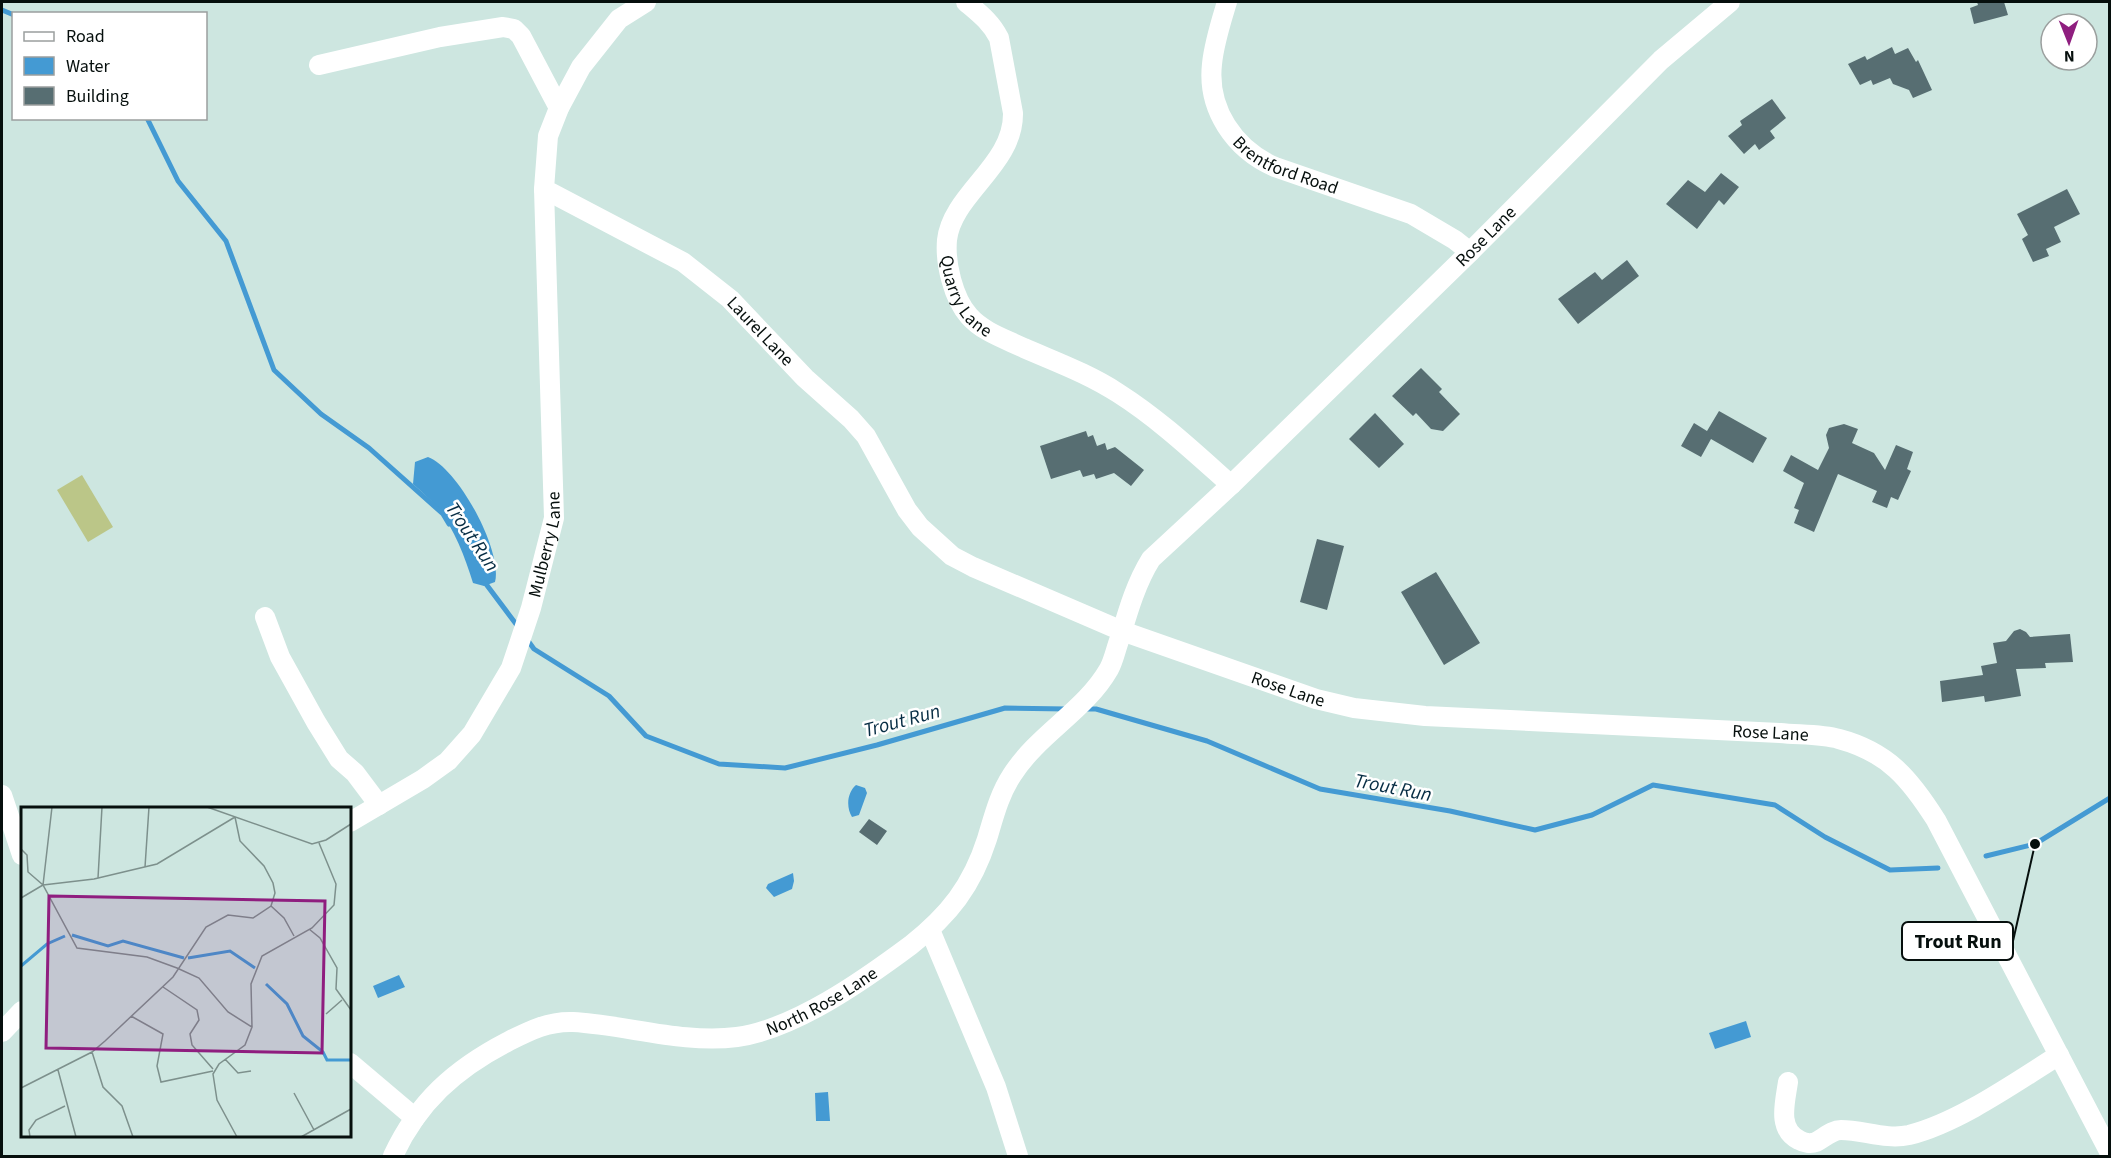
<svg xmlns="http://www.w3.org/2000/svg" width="2111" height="1158" viewBox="0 0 2111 1158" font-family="'Source Sans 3',sans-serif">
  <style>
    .green { fill: #bbc688 }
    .water { fill: #449ad3 }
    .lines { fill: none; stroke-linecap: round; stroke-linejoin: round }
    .stream { stroke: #449ad3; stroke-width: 5 }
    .building { fill: #576e72 }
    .minor { stroke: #fff; stroke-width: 20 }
    .labels { text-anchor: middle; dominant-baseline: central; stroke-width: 5; stroke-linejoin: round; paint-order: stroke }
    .street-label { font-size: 18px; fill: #060f0d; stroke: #fff }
    .water-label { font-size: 20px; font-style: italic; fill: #072d44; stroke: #fff }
    .inset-river { fill: none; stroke: #449ad3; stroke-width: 3 }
    .inset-road { fill: none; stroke: #7d908c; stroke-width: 1.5 }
    .view { fill: #8f1e7f; fill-opacity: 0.15; stroke: #8f1e7f; stroke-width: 3 }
    .inset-edge { fill: none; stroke: #060f0d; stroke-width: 3 }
    .leader { fill: none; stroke: #060f0d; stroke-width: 2 }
    .callout-dot { fill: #060f0d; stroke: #fff; stroke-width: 2 }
    .callout { fill: #fff; stroke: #060f0d; stroke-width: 2 }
    .callout-label { font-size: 20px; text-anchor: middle; font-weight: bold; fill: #060f0d }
  </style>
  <rect width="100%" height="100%" fill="#cde6e0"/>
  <path class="green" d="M82 475 113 527 88 542 57 490Z"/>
  <path class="water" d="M428 457C458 468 503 551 495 582L484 586 473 583C465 557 454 528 437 507 430 499 421 491 413 484L415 462Z
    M856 785 865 788 867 793 859 815 852 817C846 807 847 793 856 785Z
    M793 873 794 881 792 889 774 897 766 888 768 884Z
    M399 975 405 987 378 998 373 986Z
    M1746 1021 1751 1037 1715 1049 1709 1033Z
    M828 1092 830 1121H816L815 1093Z"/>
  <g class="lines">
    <path class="stream" d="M2 10 14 15
      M147 118 178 181 226 241 274 370 321 414 369 448 443 514 449 524
      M483 580 519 628
      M526 638 534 649 609 696 646 736 719 764 785 768 877 745 1005 708 1067 709
      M1083 709H1096L1207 741 1320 789 1450 811 1535 830 1592 815 1653 785 1775 805 1825 837 1890 870 1938 868
      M1986 856 2035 844 2110 798"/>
  </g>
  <path class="building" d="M1977 2H2004L2008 15 1974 24 1970 8 1978 5Z
    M1892 47 1895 54 1908 48 1916 62 1918 60 1932 90 1913 98 1909 90 1893 84 1890 78 1873 85 1871 80 1860 85 1848 64 1865 56 1867 60Z
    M1772 99 1786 118 1770 131 1775 138 1759 150 1755 144 1744 154 1728 136 1742 125 1740 121Z
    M1721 173 1739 187 1724 205 1719 200 1697 229 1666 204 1688 180 1705 192Z
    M2067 189 2080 214 2054 227 2061 242 2046 249 2049 256 2033 262 2022 239 2028 235 2017 214Z
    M1627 260 1639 276 1578 324 1558 299 1595 272 1602 280Z
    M1421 368 1442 389 1439 392 1460 414 1443 431 1431 429 1416 413 1413 416 1392 396Z
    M1719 411 1767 438 1753 463 1711 439 1701 457 1681 446 1694 423 1707 431Z
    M1375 413 1404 444 1379 468 1349 439Z
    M1844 424 1858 429 1852 443 1874 453 1885 470 1896 445 1913 452 1907 469 1911 471 1898 500 1891 497 1887 508 1872 502 1877 491 1838 474 1814 532 1794 523 1799 510 1794 508 1804 483 1783 471 1791 455 1818 470 1829 448 1826 435 1829 428Z
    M1086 431 1088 437 1093 435 1097 446 1105 443 1107 450 1115 447 1144 470 1131 486 1114 473 1096 479 1094 474 1083 477 1080 470 1051 479 1040 446Z
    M1317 539 1344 546 1327 610 1300 602Z
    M1436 572 1480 643 1444 665 1401 592Z
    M2020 629 2026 632 2030 637 2070 634 2073 662 2045 663 2046 668 2016 669 2021 696 1985 702 1984 696 1942 702 1940 681 1983 675 1981 666 1997 663 1993 643 2006 641 2014 631Z
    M869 819 887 831 877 845 859 832Z"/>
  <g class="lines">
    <g class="minor">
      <path id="s1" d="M646 2 619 19 581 67 559 108 548 136 544 189 683 262 730 299 805 378 851 419 866 436 907 510 920 527 952 556 973 567 1122 631 1316 699 1354 708 1425 716 1780 733C1799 735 1821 734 1839 739 1888 752 1910 779 1936 820L2110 1153"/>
      <path id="s2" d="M966 2C979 13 991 22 999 38L1013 113C1014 165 952 194 947 240 945 263 953 298 969 316 983 332 1005 339 1024 348 1056 362 1089 374 1118 393 1159 419 1195 453 1231 485"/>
      <path id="s3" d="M1227 2C1221 22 1214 43 1212 64 1207 109 1234 149 1275 167L1411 214 1455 240 1470 252"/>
      <path d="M319 65 440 37 503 27 514 29 521 36 559 108"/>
      <path d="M265 617 280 657 316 722 339 759 355 773 379 805"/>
      <path d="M2 795 22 855"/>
      <path id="s4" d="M350 822 423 779 448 761 472 734 511 668 531 608 554 518 544 189"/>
      <path d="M930 930 996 1087 1018 1156"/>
      <path d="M2 1032 22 1011"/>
      <path d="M350 1063 415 1118"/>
      <path d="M1788 1082C1785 1103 1777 1129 1799 1140 1804 1143 1811 1144 1816 1142 1824 1138 1832 1130 1841 1130 1863 1130 1886 1140 1909 1135 1958 1123 2016 1082 2059 1055"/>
      <path id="s5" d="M393 1156C418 1102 455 1069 507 1042 529 1031 548 1021 573 1022 627 1025 683 1044 737 1037 795 1029 864 980 911 945 949 915 972 886 987 839 994 816 999 795 1012 775 1038 734 1085 711 1109 669 1114 660 1116 648 1120 638 1128 611 1136 583 1151 559L1231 485 1470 252 1661 60 1730 2"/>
    </g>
  </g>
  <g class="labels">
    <g class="street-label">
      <text stroke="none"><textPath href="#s3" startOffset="202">Brentford Road</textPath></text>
      <text stroke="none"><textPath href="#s5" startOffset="1527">Rose Lane</textPath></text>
      <text stroke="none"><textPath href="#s2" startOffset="333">Quarry Lane</textPath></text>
      <text stroke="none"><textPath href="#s1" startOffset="484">Laurel Lane</textPath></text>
      <text stroke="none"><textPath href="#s4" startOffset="357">Mulberry Lane</textPath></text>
      <text stroke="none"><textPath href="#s1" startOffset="1144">Rose Lane</textPath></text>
      <text stroke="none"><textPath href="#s1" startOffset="1630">Rose Lane</textPath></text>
      <text stroke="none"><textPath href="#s5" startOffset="492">North Rose Lane</textPath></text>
    </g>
    <g class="water-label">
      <text transform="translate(472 537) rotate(56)">Trout Run</text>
      <text transform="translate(902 721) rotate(-15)">Trout Run</text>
      <text transform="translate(1393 788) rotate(11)">Trout Run</text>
    </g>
  </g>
  <g transform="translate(21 807)">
    <rect width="330" height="330" fill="#cde6e0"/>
    <path class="inset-river" d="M51 128 87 139 102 134 163 151M167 151 209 144 234 161M0 159 26 137 44 129M245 177 266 197 282 229 302 245 306 253H330"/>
    <path class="inset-road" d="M186 0 291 37 305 33 330 17M0 42 6 48 7 65 22 78 56 141 126 150 156 161 178 171 207 205 231 220 224 238 198 257 192 267 196 293 216 330M124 60 128 0M77 71 81 0M22 78 73 72 136 57 214 10M0 91 22 78 31 0M250 99 263 111 273 129M288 122 299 131 316 161 315 182 330 203M142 180 176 203 178 213 169 227 171 238 192 262M305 207 321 193M110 209 142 227 136 259 140 275 192 264M231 220 230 177 241 149 291 121 313 98 315 77 298 36M71 245 82 280 101 299 112 330M204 252 217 266 230 264M37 263 55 330M0 281 71 245 84 234 152 170 185 120 207 108 232 111 250 99 254 86 252 76 243 59 219 34 214 10M273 286 293 323M9 330 8 323 15 313 44 299M280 330 330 302"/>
    <path class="view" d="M28 89 304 94 301 246 25 241Z"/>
    <rect width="330" height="330" class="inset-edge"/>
  </g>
  <path class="leader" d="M2035 844L2013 941"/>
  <circle class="callout-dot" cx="2035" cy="844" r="6"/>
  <rect class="callout" x="1902" y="922" width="111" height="38" rx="6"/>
  <g class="callout-label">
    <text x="1958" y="948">Trout Run</text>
  </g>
  <rect width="2111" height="1158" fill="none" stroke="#060f0d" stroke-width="6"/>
  <rect x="12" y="12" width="195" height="108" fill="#ffffff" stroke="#9b9f9e" stroke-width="1.5"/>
  <rect x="24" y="32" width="30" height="9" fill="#ffffff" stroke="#9b9f9e" stroke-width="1.5"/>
  <text x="66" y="42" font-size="18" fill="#060f0d">Road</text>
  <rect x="24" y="57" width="30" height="18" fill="#449ad3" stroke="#9b9f9e" stroke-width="1.5"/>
  <text x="66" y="72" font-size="18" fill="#060f0d">Water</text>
  <rect x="24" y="87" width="30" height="18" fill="#576e72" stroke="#9b9f9e" stroke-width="1.5"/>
  <text x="66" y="102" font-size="18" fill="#060f0d">Building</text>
  <g transform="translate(2069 42) rotate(179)"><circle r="28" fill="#ffffff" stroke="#9b9f9e" stroke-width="1.5"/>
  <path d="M0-4.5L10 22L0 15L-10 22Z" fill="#8f1e7f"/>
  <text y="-9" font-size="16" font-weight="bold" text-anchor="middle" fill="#060f0d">N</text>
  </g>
</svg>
